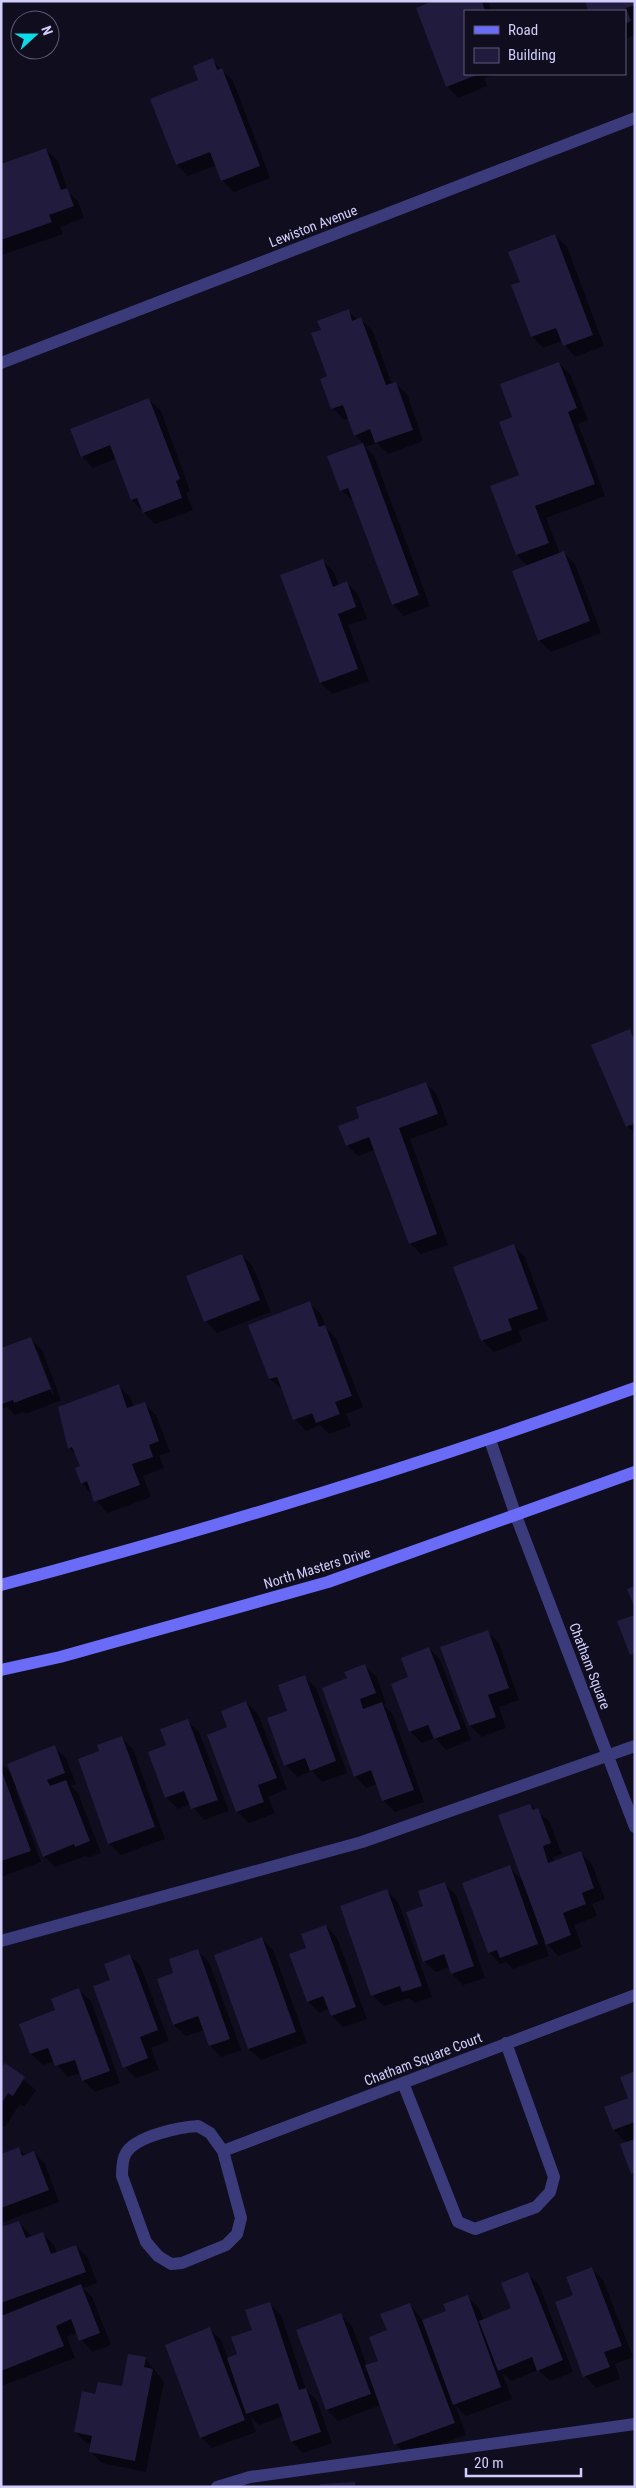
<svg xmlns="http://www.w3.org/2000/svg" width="636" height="2488" viewBox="0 0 636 2488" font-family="'Roboto Condensed',sans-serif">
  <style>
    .shadow { fill: #0007; fill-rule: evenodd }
    .building { fill: #211b3e }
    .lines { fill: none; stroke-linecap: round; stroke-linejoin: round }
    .lane { stroke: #3b3b7b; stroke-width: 12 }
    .street { stroke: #3b3b7b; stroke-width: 12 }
    .secondary { stroke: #6a6bf7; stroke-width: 12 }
    .labels { text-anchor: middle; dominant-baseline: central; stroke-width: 4; stroke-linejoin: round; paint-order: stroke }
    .street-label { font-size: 14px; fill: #d1cefc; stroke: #100d1e }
  </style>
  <rect width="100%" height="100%" fill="#100d1e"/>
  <path class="shadow" d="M437 1H488L492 11H465V74H496L484 78 487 86 458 98 447 86Z
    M586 1H635V35L625 39V11H590Z
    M212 60 233 81 270 178 234 192 222 180 217 165 188 176 177 165 152 100 200 81Z
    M46 149 58 161 68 192 78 201 84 218 60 227 63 234 2 255 1 165Z
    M555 235 567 247 604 346 575 357 562 341 543 348 532 336 521 282Z
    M348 311 358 320 361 319 372 330 392 384 395 383 407 394 423 441 388 454 377 443 365 447 374 456 430 606 404 616 393 605 354 501 341 490 329 456 364 444 355 435 349 418 344 420 333 408 323 330Z
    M559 363 570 374 588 420 578 424 605 496 546 518 560 554 564 553 575 564 601 633 551 652 539 640 528 566 517 555 521 476 513 417Z
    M149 400 161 411 190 491 186 493 193 510 155 524 132 500 117 458 93 468 82 456Z
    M322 560 334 572 339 586 347 583 358 594 367 619 348 625 369 681 332 694 321 683Z
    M629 1030 635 1036V1122L631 1123V1126L635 1124V1133L627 1126Z
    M426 1083 437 1095 448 1125 410 1139 448 1245 421 1254 410 1243 375 1150 358 1156 347 1145 361 1119Z
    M513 1245 525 1257 548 1320 519 1331 522 1341 494 1352 482 1340Z
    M242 1255 253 1267 271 1312 217 1333 206 1321Z
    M309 1303 321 1314 326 1328 336 1338 363 1407 346 1414 351 1426 329 1434 320 1425 306 1431 295 1419 283 1390 270 1379 250 1326ZM317 1409 318 1412 299 1419V1416Z
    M30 1338 42 1350 61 1400 26 1414 24 1412 15 1415 7 1407 1 1409V1350ZM34 1350H37L54 1394 52 1395Z
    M118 1385 130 1397 134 1407 144 1403 156 1415 170 1452 159 1456 164 1468 143 1476 151 1497 107 1513 82 1483 81 1467 77 1456 69 1448Z
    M487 1631 499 1643 519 1700 499 1707 506 1728 482 1737 470 1726 442 1647Z
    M429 1648 440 1660 471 1740 446 1750 435 1738 422 1743 410 1731V1678Z
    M365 1666 377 1677 386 1704 384 1705 393 1715 424 1802 395 1812 383 1800 377 1784 366 1788 355 1776 348 1679Z
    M305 1677 316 1688 347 1773 322 1782 312 1771 297 1777 286 1765 288 1712Z
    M246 1702 258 1714 287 1789 268 1797 275 1813 249 1823 238 1812 208 1736 229 1728Z
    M187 1721 199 1732 229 1811 204 1820 191 1804 178 1809 166 1797 167 1746Z
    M121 1737 133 1749 165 1839 121 1855 109 1843 101 1752Z
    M54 1747 66 1758 76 1784 71 1786 78 1793 101 1853 88 1858 86 1856 55 1867 44 1856 17 1788H15L41 1862 1 1877V1763L12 1774Z
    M530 1805 549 1821 562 1854 553 1857 555 1862 580 1852 592 1864 605 1899 592 1904 597 1916 574 1925 582 1947 558 1956 543 1940 549 1956 513 1969 506 1962 500 1964 489 1952 509 1867 523 1881Z
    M445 1884 456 1895 485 1978 463 1985 452 1974 450 1967 436 1972 424 1961 425 1907Z
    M387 1891 398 1902 432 1997 415 2003 409 1998 384 2006 372 1995Z
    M326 1926 337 1938 367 2019 343 2027 332 2016 329 2009 319 2013 308 2001 307 1949Z
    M262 1939 273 1950 307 2043 261 2060 249 2049Z
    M197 1950 209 1962 241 2050 221 2057 210 2046 204 2030 186 2036 174 2025 158 1980 175 1973Z
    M130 1955 141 1967 169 2041 151 2048 159 2070 136 2078 125 2067 111 1980Z
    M79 1990 91 2001 120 2083 95 2092 83 2080 80 2073 68 2077 54 2061 43 2065 31 2054 57 2011Z
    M5 2065 36 2090 24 2107 20 2104 5 2127 1 2125V2066L3 2068Z
    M635 2072V2175L627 2143 614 2130 629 2099Z
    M19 2149 26 2156 34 2152 45 2164 59 2202 1 2223V2156Z
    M19 2222 32 2237 42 2233 54 2245 57 2253 76 2246 88 2258 97 2283 83 2288 92 2297 111 2345 92 2352 76 2333 67 2337 75 2358 1 2386V2228Z
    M592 2269 603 2280 633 2357 615 2364 620 2379 596 2388 585 2376 556 2303 574 2296Z
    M528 2274 539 2285 573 2372 550 2381 538 2370 511 2381 502 2373 512 2399 466 2416 455 2405 466 2435 407 2456 396 2444 381 2405 338 2421 327 2410 341 2315 352 2326 367 2366 379 2361 388 2331 410 2304 423 2321 448 2312 468 2297 479 2308 484 2321 513 2309Z
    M269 2303 281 2315 306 2389 317 2401 332 2443 303 2453 292 2442 283 2416 259 2425 250 2416 256 2432 212 2448 201 2437 210 2329 221 2340 228 2359 239 2355Z
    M145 2358 164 2382 146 2472 102 2463 90 2451 92 2444 86 2443 75 2431 96 2395 123 2388Z"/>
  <path class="building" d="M433 1H482L485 11H465V74H479L446 87 416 8Z
    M585 1H635V5L626 8 631 21 625 24V11H588Z
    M213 58 217 70 222 68 260 166 221 181 210 152 176 165 150 99 198 80 193 66Z
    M46 148 61 190 67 188 74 206 49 215 52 222 1 240V164Z
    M555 234 593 335 563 346 556 328 531 337 511 285 520 282 508 252Z
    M349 309 352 321 361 317 386 385 396 382 413 430 375 443 370 429 354 436 343 405 331 409 320 379 327 376 311 333 321 330 317 321Z
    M559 362 577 408 568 412 595 484 535 506 549 543 516 555 490 486 519 475 499 422 512 417 500 384Z
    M149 398 180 479 176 481 182 498 143 513 137 498 131 500 110 445 81 457 70 429Z
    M363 443 419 595 392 605 348 488 340 491 327 456Z
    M564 551 590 621 538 641 512 571Z
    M323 559 333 587 347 581 356 607 338 614 358 669 320 683 280 575Z
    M630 1029 635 1041V1123L626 1127 591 1045Z
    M426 1082 438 1114 399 1128 437 1234 409 1244 369 1137 346 1146 338 1126 359 1118 356 1107Z
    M514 1244 538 1309 508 1319 512 1330 481 1341 453 1267Z
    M242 1254 260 1300 204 1322 186 1276Z
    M310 1301 319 1327 325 1325 352 1396 335 1402 340 1414 316 1423 312 1413 293 1420 277 1377 269 1379 248 1325Z
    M31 1337 51 1389 14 1403 13 1400 2 1404 1 1348Z
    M119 1384 127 1408 145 1402 159 1441 149 1445 153 1457 132 1464 140 1485 94 1502 87 1481 81 1484 75 1468 80 1466 72 1447 68 1449 58 1407Z
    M635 1586V1609L627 1589Z
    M635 1615V1653L630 1655 617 1621Z
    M488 1630 509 1688 488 1695 496 1717 469 1726 440 1647Z
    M429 1647 461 1729 434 1739 428 1725 409 1732 391 1684 408 1677 401 1658Z
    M365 1664 376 1693 360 1699 363 1709 382 1702 414 1790 382 1801 371 1770 354 1777 322 1688 347 1678 344 1672Z
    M305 1675 336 1761 310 1771 305 1758 284 1766 267 1718 287 1711 278 1685Z
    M246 1701 277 1778 258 1785 264 1802 236 1812 207 1735 227 1727 221 1711Z
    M188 1719 218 1800 191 1809 184 1791 165 1798 148 1752 166 1745 160 1729Z
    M122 1736 155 1827 108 1844 78 1759 99 1751 97 1745Z
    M55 1745 65 1773 47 1780 50 1786 66 1780 90 1841 75 1847 74 1844 43 1857 7 1764Z
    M1 1769 31 1851 1 1861Z
    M530 1804 533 1810 538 1808 551 1843 543 1846 548 1863 581 1851 594 1888 582 1893 586 1904 563 1913 571 1935 546 1945 498 1815Z
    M510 1865 538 1944 500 1958 497 1950 488 1953 462 1883Z
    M445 1882 474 1966 451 1974 444 1954 423 1962 406 1912 423 1906 418 1891Z
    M387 1889 422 1986 402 1992 400 1986 371 1996 340 1906Z
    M326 1925 356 2007 331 2016 323 1996 307 2002 289 1954 306 1948 301 1934Z
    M262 1937 296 2032 248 2049 214 1955Z
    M198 1949 230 2039 209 2046 198 2016 173 2025 157 1979 173 1973 169 1959Z
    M130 1954 158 2030 140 2037 148 2058 123 2068 93 1986 110 1980 104 1964Z
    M79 1988 110 2071 82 2081 75 2060 55 2066 48 2048 30 2054 19 2024 55 2010 51 1999Z
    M5 2063 25 2077 13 2096 8 2093 1 2104V2069Z
    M635 2071V2122L613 2130 604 2107 628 2098 620 2077Z
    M635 2139V2172L631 2174 620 2144Z
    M19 2147 22 2156 34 2151 49 2190 1 2208V2154Z
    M19 2221 26 2238 43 2232 51 2254 76 2245 86 2272 1 2303V2227Z
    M592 2267 622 2346 604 2352 610 2367 583 2377 555 2302 573 2295 566 2277Z
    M528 2272 563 2360 537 2371 532 2357 498 2371 479 2321 511 2308 501 2283Z
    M81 2284 100 2333 79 2341 71 2319 56 2326 64 2346 1 2371V2316Z
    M468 2295 501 2387 453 2405 422 2320 446 2311 443 2304Z
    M270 2302 299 2390 306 2388 321 2432 291 2442 278 2403 246 2414 227 2358 237 2354 231 2337 252 2330 245 2310Z
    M410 2303 455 2423 394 2445 365 2365 378 2361 369 2337 387 2330 380 2314Z
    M341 2313 371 2394 326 2410 296 2330Z
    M210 2327 245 2420 200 2438 165 2345Z
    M128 2354 146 2357 144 2367 153 2369 135 2461 89 2452 92 2436 74 2432 82 2391 95 2394 98 2382 122 2386Z
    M355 2482V2487H320V2484Z"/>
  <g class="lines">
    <path class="lane" d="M1 1941 362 1842 635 1746
      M217 2487 250 2477 635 2424"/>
    <path class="street" d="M1 363 635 118
      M490 1440 516 1516 635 1827
      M403 2083 458 2222 475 2229 536 2207 550 2192 554 2177 506 2043
      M198 2126 210 2133 223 2151 241 2218 237 2234 226 2245 182 2263 171 2264 158 2256 146 2242 122 2176C122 2169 122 2159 126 2153 136 2136 180 2127 198 2126Z
      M223 2151 635 1995"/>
    <path class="secondary" d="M1 1585C215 1528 427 1463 635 1388
      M1 1670 60 1657 328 1582 635 1472"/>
  </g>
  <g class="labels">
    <g class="street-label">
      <text transform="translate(313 226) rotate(-21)">Lewiston Avenue</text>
      <text transform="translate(317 1568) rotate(-17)">North Masters Drive</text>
      <text transform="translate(590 1666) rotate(69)">Chatham Square</text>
      <text transform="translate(423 2059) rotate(-21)">Chatham Square Court</text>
    </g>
  </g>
  <rect width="636" height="2488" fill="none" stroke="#d1cefc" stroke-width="5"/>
  <rect x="464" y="10" width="162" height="65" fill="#100d1e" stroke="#5d5a77"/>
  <rect x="474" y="26" width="25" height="8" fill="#6a6bf7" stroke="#5d5a77"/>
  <text x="508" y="35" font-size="15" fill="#d1cefc">Road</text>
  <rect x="474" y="48" width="25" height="15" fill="#211b3e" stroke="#5d5a77"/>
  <text x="508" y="60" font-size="15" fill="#d1cefc">Building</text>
  <g transform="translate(35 35) rotate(69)"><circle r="24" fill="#100d1e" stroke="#5d5a77"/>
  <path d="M0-4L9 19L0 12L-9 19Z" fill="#0ddae9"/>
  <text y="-8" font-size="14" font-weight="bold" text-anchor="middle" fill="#d1cefc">N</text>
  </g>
  <path d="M466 2468v8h115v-8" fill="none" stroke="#d1cefc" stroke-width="2.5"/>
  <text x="474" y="2468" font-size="15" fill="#d1cefc" stroke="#100d1e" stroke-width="4" paint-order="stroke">20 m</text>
</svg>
